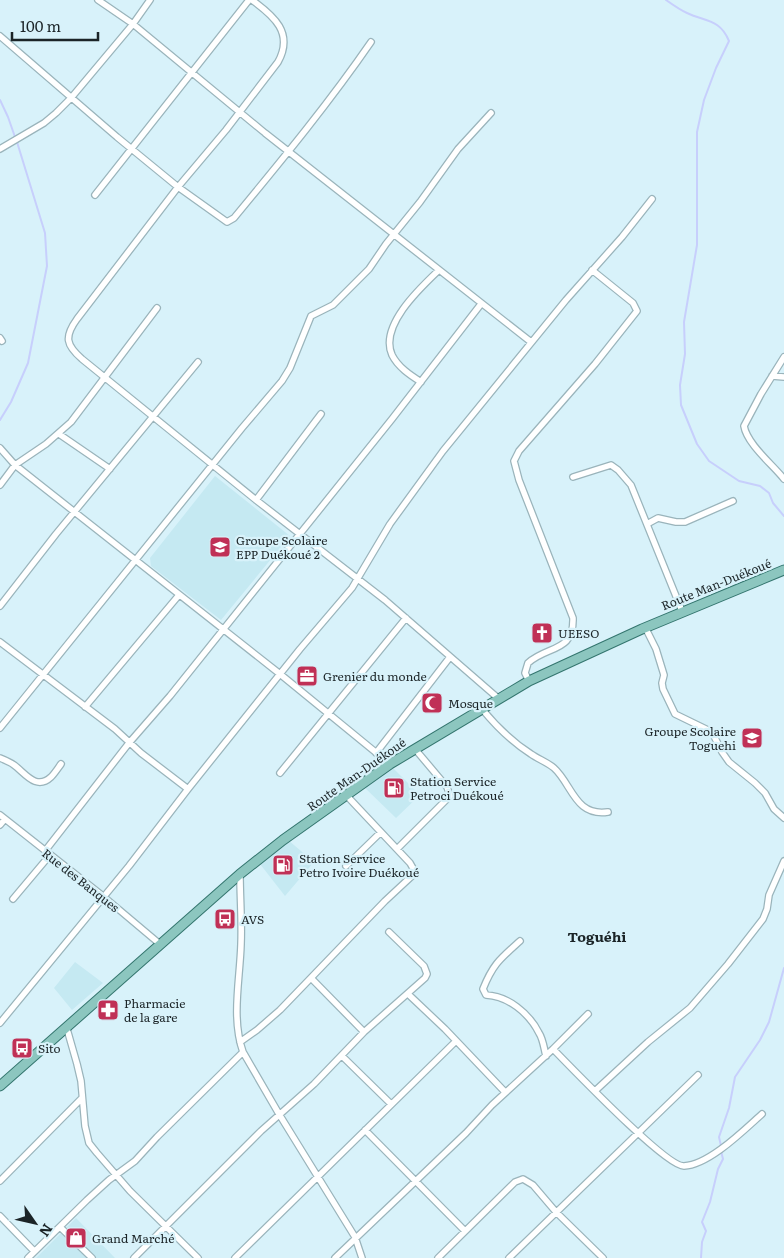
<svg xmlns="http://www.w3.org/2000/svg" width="784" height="1258" viewBox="0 0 784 1258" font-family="Literata,serif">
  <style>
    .built { fill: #c5e9f2 }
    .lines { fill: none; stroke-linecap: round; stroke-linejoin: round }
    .stream { stroke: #c7cffc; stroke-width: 2 }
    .street-casing { stroke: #9ab4bb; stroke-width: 8 }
    .primary-casing { stroke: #33756e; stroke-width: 11 }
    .street { stroke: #fff; stroke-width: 5.5 }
    .primary { stroke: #8cc6bf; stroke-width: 9 }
    .labels { text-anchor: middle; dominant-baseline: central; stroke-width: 4.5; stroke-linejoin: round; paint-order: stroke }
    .poi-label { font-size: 12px; fill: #1b2427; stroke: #d8f2fa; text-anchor: start }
    .street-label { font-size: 12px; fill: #1b2427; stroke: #d8f2fa }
    .neighbourhood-label { font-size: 14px; font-weight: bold; fill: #1b2427; stroke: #d8f2fa }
  </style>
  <rect width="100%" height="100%" fill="#d8f2fa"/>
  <path class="built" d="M215 476 290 536 221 620 151 566 150 558Z
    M392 767 420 795 396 818 363 786Z
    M288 840 314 862 285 896 260 864Z
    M75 962 103 983 72 1010 54 988Z
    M76 1218 115 1258H36Z"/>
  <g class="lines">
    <path class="stream" d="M666 0C673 5 680 10 687 13 706 22 720 19 729 41L716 68 704 100 697 132V245L684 322 685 354 680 385 681 405 697 444 709 461 739 481 760 486 769 493 773 503 784 516
      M0 100 8 117 15 137
      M0 420 11 402 28 363 47 266 45 233 17 142
      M721 1146 719 1137 729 1108 735 1077 760 1040 769 1022 784 968
      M701 1258 702 1242 706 1231 702 1222 710 1202 718 1169 723 1159 721 1151"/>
    <g class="street-casing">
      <path id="street" d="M98 0 133 24 265 133 531 342
        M252 0C274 16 294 33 278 62L226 130 178 187 77 319C64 337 66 345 82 359L256 500 385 600 499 699
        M0 36 117 137 178 187 227 222 234 218C281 161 329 103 371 42
        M0 149 44 123 56 113 71 98 133 24 150 0
        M95 195 249 0
        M0 338 2 341
        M784 357 761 394 744 426C747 444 773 465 784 479
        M772 376 784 377
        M421 382C410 375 398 367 392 355 379 326 420 288 439 270
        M59 434 110 469
        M0 448 15 465 280 674 390 764
        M573 477 611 465 618 470 631 485 682 611
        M0 485 15 465 46 444 71 422 157 308
        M256 500 321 414
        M647 524 658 518 676 522H685L733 501
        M0 606 56 534 198 362
        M645 627 656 649 664 675 662 683 663 689 675 714 712 732 722 752 729 762 755 783 765 793 774 809 784 818
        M0 642 115 729 141 753 188 789
        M529 681 525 673 528 663C548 645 574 653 573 618L519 480 514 461 519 451 595 364 637 311 633 303 592 270
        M85 707 179 595
        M482 709C496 726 512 742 531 754 538 759 547 762 554 768 572 784 575 817 608 812
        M0 728 242 428 282 381 290 368 311 316 333 305 369 269 386 244 420 202 458 149 491 113
        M376 753 450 657
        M0 758C5 760 10 762 14 765 25 773 36 791 51 777 55 773 58 768 61 764
        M280 773 406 618
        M0 815 104 897 161 945
        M0 825 5 819
        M397 849 450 796 447 787 415 749
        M45 851 129 743 170 696 392 419 481 304
        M346 866 381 832
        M240 874C240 897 242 921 241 944 240 980 231 1018 243 1052L279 1114 355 1237 362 1258
        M13 899 50 855
        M520 941C500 959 493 964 483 989L486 995C508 996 529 1013 539 1033 543 1039 544 1048 546 1056
        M311 978 364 1032
        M408 994 445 1029 505 1092
        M0 1023 129 866 188 789 300 649 352 588 390 524 443 451 566 300 622 237 652 199
        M67 1029 77 1064 81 1081 85 1126 89 1143 97 1153 130 1191 198 1258
        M240 1042 257 1030 280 1010 385 901 414 874V870L410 863 347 796
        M553 1049C571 1067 666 1167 684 1166 709 1165 744 1130 762 1114
        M342 1056 391 1104
        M596 1090 648 1042 690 1008 728 964 763 919 767 909 769 895 784 861
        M365 1130 465 1231
        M0 1181 82 1098
        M0 1216 34 1251
        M60 1227 92 1258
        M28 1258 87 1200 109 1180 135 1161 157 1137 243 1052
        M134 1258 261 1131 314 1084 364 1032 425 978 427 974 424 966 389 932
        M235 1258 456 1041
        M335 1258 466 1133 492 1105 553 1049 588 1014
        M438 1258 515 1182 523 1179 533 1185 556 1212 603 1258
        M509 1258 698 1075"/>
    </g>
    <g class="primary-casing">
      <path id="primary" d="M0 1086 240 874 283 840 390 764 529 681 642 629 784 570"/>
    </g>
    <use href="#street" class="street"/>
    <use href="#primary" class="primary"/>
  </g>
  <defs>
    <g id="school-square" transform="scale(1.125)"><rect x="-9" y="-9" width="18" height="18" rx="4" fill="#c03056" stroke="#d8f2fa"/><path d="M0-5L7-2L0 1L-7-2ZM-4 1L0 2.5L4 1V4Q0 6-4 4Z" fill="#fff"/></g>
    <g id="church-square" transform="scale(1.125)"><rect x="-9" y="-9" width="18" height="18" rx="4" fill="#c03056" stroke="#d8f2fa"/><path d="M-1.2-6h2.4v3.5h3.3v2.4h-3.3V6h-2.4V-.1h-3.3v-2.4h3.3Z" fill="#fff"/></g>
    <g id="office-square" transform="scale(1.125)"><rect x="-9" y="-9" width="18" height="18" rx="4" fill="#c03056" stroke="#d8f2fa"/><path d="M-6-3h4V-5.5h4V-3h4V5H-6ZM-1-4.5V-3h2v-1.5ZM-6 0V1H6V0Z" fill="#fff"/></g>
    <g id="mosque-square" transform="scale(1.125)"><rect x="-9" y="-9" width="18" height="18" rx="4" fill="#c03056" stroke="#d8f2fa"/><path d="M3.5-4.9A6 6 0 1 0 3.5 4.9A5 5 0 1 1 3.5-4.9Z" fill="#fff"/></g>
    <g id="fuel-square" transform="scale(1.125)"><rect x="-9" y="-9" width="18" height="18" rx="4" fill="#c03056" stroke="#d8f2fa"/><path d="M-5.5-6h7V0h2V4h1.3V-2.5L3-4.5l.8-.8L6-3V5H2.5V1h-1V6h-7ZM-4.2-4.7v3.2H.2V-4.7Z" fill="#fff"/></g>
    <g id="bus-square" transform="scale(1.125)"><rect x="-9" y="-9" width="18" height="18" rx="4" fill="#c03056" stroke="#d8f2fa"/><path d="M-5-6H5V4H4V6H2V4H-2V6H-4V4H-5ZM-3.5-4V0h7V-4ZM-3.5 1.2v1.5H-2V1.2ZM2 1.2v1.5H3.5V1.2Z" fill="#fff"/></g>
    <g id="pharmacy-square" transform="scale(1.125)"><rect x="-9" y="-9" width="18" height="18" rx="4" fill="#c03056" stroke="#d8f2fa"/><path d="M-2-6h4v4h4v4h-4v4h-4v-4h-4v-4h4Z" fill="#fff"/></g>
    <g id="shop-square" transform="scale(1.125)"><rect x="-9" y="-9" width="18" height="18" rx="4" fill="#c03056" stroke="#d8f2fa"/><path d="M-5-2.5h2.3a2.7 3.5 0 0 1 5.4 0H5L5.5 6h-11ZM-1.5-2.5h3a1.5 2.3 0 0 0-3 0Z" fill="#fff"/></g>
  </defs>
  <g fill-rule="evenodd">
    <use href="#school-square" x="220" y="547"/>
    <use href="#church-square" x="542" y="633"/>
    <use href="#office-square" x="307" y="676"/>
    <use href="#mosque-square" x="432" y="703"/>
    <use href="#school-square" x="752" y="738"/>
    <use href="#fuel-square" x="394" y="788"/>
    <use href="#fuel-square" x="283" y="865"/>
    <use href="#bus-square" x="225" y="919"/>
    <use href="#pharmacy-square" x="108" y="1010"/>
    <use href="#bus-square" x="22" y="1048"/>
    <use href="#shop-square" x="76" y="1238"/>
  </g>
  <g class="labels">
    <g class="poi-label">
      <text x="236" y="540">Groupe Scolaire<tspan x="236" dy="14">EPP Duékoué 2</tspan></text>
      <text x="558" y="633">UEESO</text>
      <text x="323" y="676">Grenier du monde</text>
      <text x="448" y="703">Mosque</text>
      <text x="736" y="731" text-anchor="end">Groupe Scolaire<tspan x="736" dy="14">Toguehi</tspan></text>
      <text x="410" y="781">Station Service<tspan x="410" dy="14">Petroci Duékoué</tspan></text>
      <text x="299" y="858">Station Service<tspan x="299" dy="14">Petro Ivoire Duékoué</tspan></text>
      <text x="241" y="919">AVS</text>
      <text x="124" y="1003">Pharmacie<tspan x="124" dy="14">de la gare</tspan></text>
      <text x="38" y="1048">Sito</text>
      <text x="92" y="1238">Grand Marché</text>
    </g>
    <g class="street-label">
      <text transform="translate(716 584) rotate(-22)">Route Man-Duékoué</text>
      <text transform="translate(356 774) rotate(-35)">Route Man-Duékoué</text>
      <text transform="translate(81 880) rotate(38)">Rue des Banques</text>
    </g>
    <g class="neighbourhood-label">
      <text x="597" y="936">Toguéhi</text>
    </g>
  </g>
  <g transform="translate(35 1223) rotate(124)" stroke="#d8f2fa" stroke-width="4" paint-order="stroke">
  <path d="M0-4L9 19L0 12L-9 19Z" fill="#1b2427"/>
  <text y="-8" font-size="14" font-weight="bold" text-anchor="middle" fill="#1b2427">N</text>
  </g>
  <path d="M12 32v8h86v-8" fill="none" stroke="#1b2427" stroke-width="2.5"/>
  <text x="20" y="32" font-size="15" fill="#1b2427" stroke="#d8f2fa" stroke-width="4" paint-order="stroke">100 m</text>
</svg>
